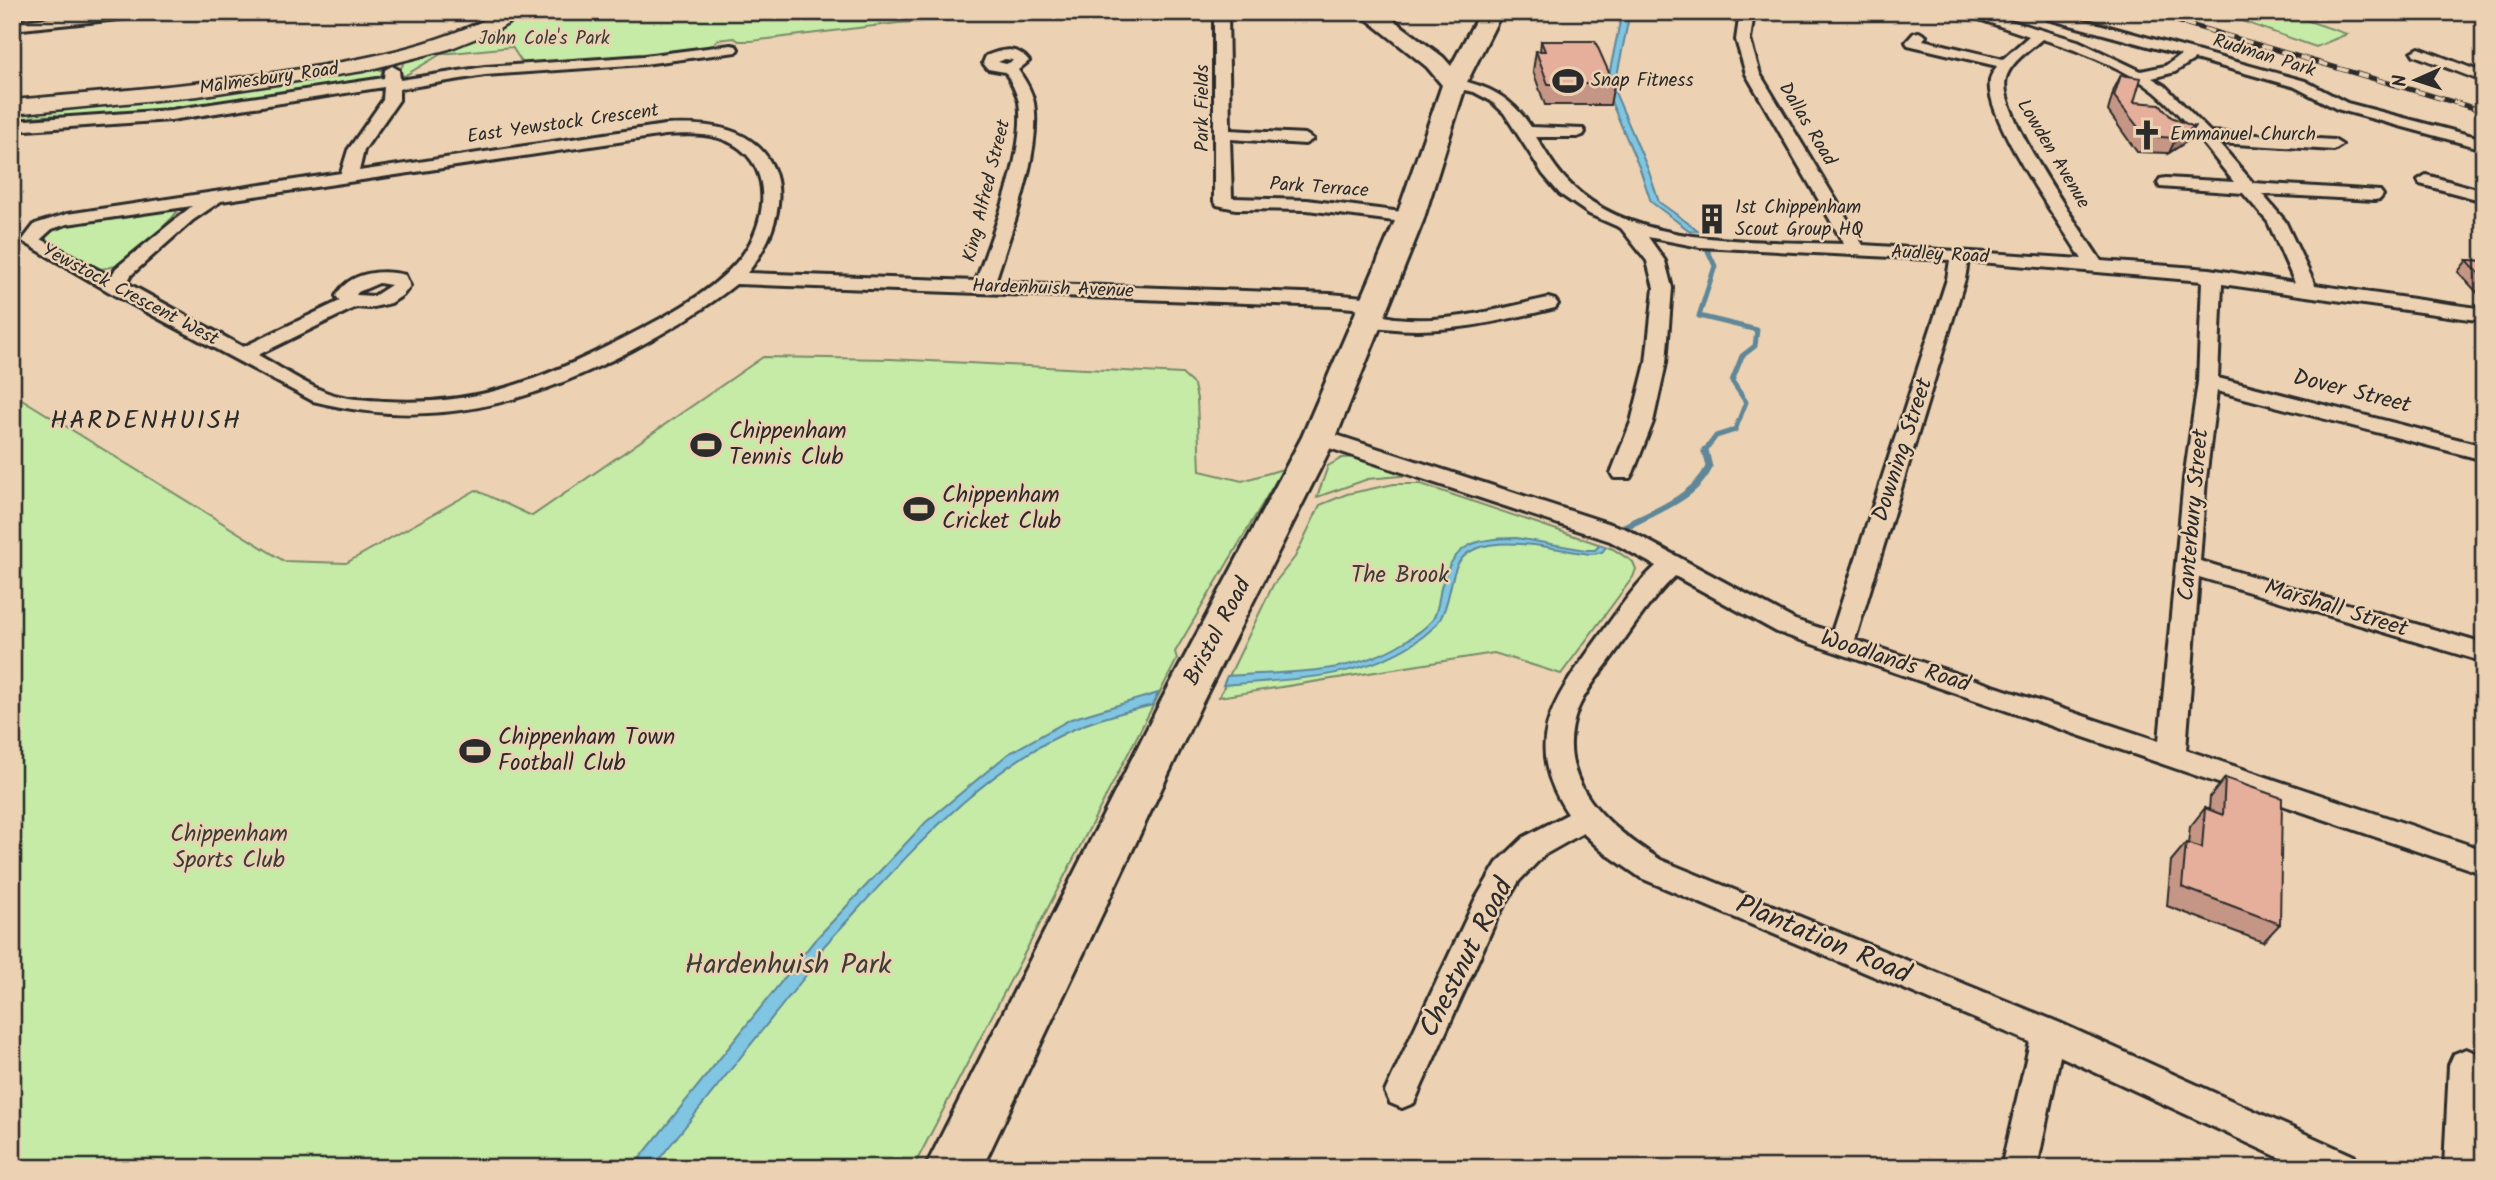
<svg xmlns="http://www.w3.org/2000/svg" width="2496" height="1180" viewBox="0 0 2496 1180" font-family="Kalam,sans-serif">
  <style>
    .green { fill: #c5eba6; stroke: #788b68; stroke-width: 2 }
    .water { fill: #80c5e1; stroke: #5e8798; stroke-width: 2 }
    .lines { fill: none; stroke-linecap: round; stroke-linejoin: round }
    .stream-far1 { stroke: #5e8798; stroke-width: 5 }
    .stream { stroke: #5e8798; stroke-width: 7 }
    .street-casing { stroke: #2b2b2b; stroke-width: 6 }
    .secondary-casing { stroke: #2b2b2b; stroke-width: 5 }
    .primary-casing { stroke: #2b2b2b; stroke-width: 6 }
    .street { fill: #ecd2b3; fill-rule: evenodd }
    .secondary { fill: #ecd2b3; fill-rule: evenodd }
    .primary { fill: #ecd2b3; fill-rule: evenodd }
    .rail-casing { stroke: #2b2b2b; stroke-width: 5 }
    .rail { stroke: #ecd2b3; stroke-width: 3.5; stroke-dasharray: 10; stroke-linecap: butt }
    .wall { fill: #c59685; stroke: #2b2b2b; stroke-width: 2 }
    .shaded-wall { fill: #a07a6c; stroke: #2b2b2b; stroke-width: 2 }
    .building { fill: #e5af9b; stroke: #2b2b2b; stroke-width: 2 }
    .labels { text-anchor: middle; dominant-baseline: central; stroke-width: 5; stroke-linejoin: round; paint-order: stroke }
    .far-park-label { font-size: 19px; fill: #3a3e37; stroke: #ecd2b3 }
    .far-street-label { font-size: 19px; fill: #2b2b2b; stroke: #ecd2b3 }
    .far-poi-label { font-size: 19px; fill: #2b2b2b; stroke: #ecd2b3; text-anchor: start }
    .street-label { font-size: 23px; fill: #2b2b2b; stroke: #ecd2b3 }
    .poi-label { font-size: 23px; fill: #2b2b2b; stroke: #ecd2b3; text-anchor: start }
    .park-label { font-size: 23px; fill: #3a3e37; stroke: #ecd2b3 }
    .quarter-label { font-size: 26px; letter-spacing: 2px; fill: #2b2b2b; stroke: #ecd2b3 }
    .near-street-label { font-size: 28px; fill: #2b2b2b; stroke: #ecd2b3 }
    .near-park-label { font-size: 28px; fill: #3a3e37; stroke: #ecd2b3 }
  </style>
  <rect width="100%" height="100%" fill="#ecd2b3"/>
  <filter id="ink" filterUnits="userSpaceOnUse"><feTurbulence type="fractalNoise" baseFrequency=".0143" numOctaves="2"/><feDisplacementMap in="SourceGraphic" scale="14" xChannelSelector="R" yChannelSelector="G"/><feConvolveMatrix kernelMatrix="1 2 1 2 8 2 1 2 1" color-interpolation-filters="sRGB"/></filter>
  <g filter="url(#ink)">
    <path class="green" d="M524 12H1042V14L898 23 751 41H739L734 38 717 40 713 46 703 51 525 67 512 47 441 54 404 76 398 73 406 59Z
      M2216 12H2282L2347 34 2316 47Z
      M374 67 383 71 378 80 223 107 50 121 56 115 30 117 24 123H12V111Z
      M173 208 177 212 172 218C152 237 128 269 99 269L39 239 42 232 62 224Z
      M763 357 891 359 1182 374 1194 385 1197 399 1200 471 1242 481 1283 469 1175 652 1177 659 1171 671 913 1168H12V393L284 561 346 563 476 490 532 516Z
      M1359 457 1411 475 1368 479 1317 497 1328 466 1342 458Z
      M1394 484H1421L1613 549 1633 562 1636 569 1633 577 1561 674 1494 653 1219 697 1273 585 1295 557 1320 505 1347 494Z"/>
    <path class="water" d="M1622 12H1630L1614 90 1648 169 1659 202 1699 231H1690L1651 202 1640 169 1606 90Z
      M1516 538 1586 550H1595L1600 545 1606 547 1602 552 1591 554C1557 551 1468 523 1454 573 1444 610 1449 619 1414 643 1358 680 1288 679 1223 685L1227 676C1289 671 1350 676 1404 642 1413 637 1427 627 1433 619 1438 611 1439 597 1441 588 1452 544 1475 538 1516 538Z
      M1158 693 1153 705C1131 710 1108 716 1086 724 980 765 900 865 824 946L811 969 652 1168H632L814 941 926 822 1008 754 1071 719Z"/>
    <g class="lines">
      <path class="stream-far1" d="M1704 452 1716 436 1735 430 1746 402 1732 381 1742 356 1755 346 1757 330 1699 316 1715 266 1708 251"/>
      <path class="stream" d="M1622 528C1650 514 1696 497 1709 467L1705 450"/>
      <g class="street-casing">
        <path id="street" d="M105 12H155L148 16 12 30V22Z
          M200 12H257C244 22 213 22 200 12Z
          M1214 12H1228L1230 130 1305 134 1313 139 1305 144 1230 139 1232 198 1307 200 1410 213 1416 214 1419 218 1416 222 1410 223 1307 210 1236 209 1217 205 1214 201Z
          M1740 12H1754L1750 40 1760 74 1863 245 2082 259C2061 225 1984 118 1990 81 1990 76 1994 71 1997 66L1908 45 1906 42 1914 33 1919 32 1926 36 1923 40 2003 59 2029 36 1958 12H1981L2078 41 2141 71 2165 66 2181 55 2048 19V13L2055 12 2305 81 2347 103 2484 139V149L2337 109 2295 87 2195 59 2175 72 2152 78 2165 86 2210 132 2334 140 2342 145 2334 150 2219 143 2253 183 2380 191 2383 195 2380 199 2374 200 2262 194 2285 221 2315 285 2484 309V321L2222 284 2218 378 2484 446V460L2217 391 2206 479 2200 561 2484 644V662L2199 577 2186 750 2484 850V874L1777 632 1675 576C1650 600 1632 629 1612 657 1600 674 1585 691 1577 711 1552 781 1608 827 1661 860L2060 1023 2354 1156 2360 1168H2302L2060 1056 2037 1168H2001L2030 1042 1641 878 1601 850 1583 833 1544 855 1519 881 1498 916 1414 1103 1402 1108 1390 1103 1385 1092 1390 1081 1475 900 1497 863 1524 837 1568 814C1521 743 1552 702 1596 641 1615 615 1632 588 1656 566L1610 541 1311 442 1308 437 1311 432H1327L1626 529 1795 620 1832 632 1947 279 1950 260 1700 247 1648 237 1665 261 1672 288 1666 363 1653 422 1633 473 1630 478H1614L1611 473 1631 422 1646 363 1654 288 1647 261 1621 228 1589 214 1560 194 1543 174 1504 113 1491 101 1474 92 1449 87 1446 84 1454 79C1489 86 1511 97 1531 127L1583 129 1585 132 1583 135 1577 137H1536C1547 154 1556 171 1571 185 1636 249 1760 240 1844 244L1746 74 1736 40ZM2042 39C2080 51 2124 67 2155 92 2185 117 2209 152 2234 182L2166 178 2160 179 2158 183 2160 187 2243 193 2268 222 2295 283 2210 269 2101 261C2081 229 1996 111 2006 78 2011 61 2030 50 2042 39ZM1968 261 2202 281 2198 382 2184 479 2159 741 1855 640 1965 279Z
          M731 45 736 46 738 49 736 52 644 64 485 75 399 89V100L364 150 359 171 665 125C691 124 722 124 745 137 798 169 780 233 747 273L976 281C992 235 1027 150 1019 102 1016 91 1011 81 1005 72L988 69 983 63 986 56C1002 49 1018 46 1029 61L1018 70C1025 80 1032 91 1034 103 1042 153 1010 234 995 282L1330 294 1376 298 1386 304 1376 310 1330 306 736 284C704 310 668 331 632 350 526 405 431 431 313 401L113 294 22 241 35 224 67 214 341 173 348 150 383 100 384 87 171 120 12 131V121L171 110 384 78 385 70 392 66 399 70 400 80 485 67 644 56ZM1005 59 1012 60 1013 61 1006 64 998 62ZM665 135C687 134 713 132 733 144 777 169 766 230 736 263 707 296 661 319 622 339 544 379 475 407 385 401 367 400 345 399 328 393 304 384 280 367 258 355L356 307 369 308 391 303 403 295 410 286 405 275C381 269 349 272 336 296L340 301 243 347 127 283 131 275 193 220 221 201ZM192 206 116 268 111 277 41 239 52 229 67 224ZM379 283 391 285 374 296 356 295 358 292Z
          M2419 48 2484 73V82L2414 55 2412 52Z
          M2426 175 2484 191V201L2420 184 2418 180Z
          M1548 298 1555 300 1558 304 1555 308C1498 322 1442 335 1384 328 1375 327 1365 327 1359 320 1367 310 1384 316 1395 318 1447 324 1498 309 1548 298Z
          M2466 1049 2478 1054 2483 1065 2480 1168H2444L2449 1065 2454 1054Z"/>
      </g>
      <g class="secondary-casing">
        <path id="secondary" d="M501 12H527L499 29 449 49 363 71 198 96 12 114V100C104 92 196 85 287 71 361 60 434 47 501 12Z"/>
      </g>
      <g class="primary-casing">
        <path id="primary" d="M1358 12H1383L1443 57 1451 66 1480 12H1502L1466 84 1423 221 1336 437 1201 705 982 1168H925L1159 705 1302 437 1395 221 1442 85 1427 67Z"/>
      </g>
      <use href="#street" class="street"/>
      <use href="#secondary" class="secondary"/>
      <use href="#primary" class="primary"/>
      <g class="rail-casing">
        <path id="rail" d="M2146 12 2484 111"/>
      </g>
      <use href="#rail" class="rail"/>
    </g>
    <path class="wall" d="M1769 12H1800L1799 17Z
      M1541 41 1614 84 1610 105H1545L1533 71 1536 51H1540Z
      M2121 75 2134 102 2186 142 2169 153 2137 152 2108 111 2114 89Z
      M2467 260 2484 261V300L2458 272Z
      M2225 778 2280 924 2263 942 2167 906 2171 861 2186 843 2188 844 2190 827 2205 808 2209 810 2210 797Z"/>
    <path class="shaded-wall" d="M2194 127 2186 142 2169 153 2176 138Z"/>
    <path class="building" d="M1541 41H1595L1614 84H1548L1536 51H1545Z
      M2121 75 2141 78 2134 102 2160 104 2171 117 2194 127 2176 138 2145 136 2114 96Z
      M2467 260 2484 261V279Z
      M2225 778 2282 798 2280 924 2182 887 2186 843 2202 848 2205 808 2223 815Z"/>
  </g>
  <defs>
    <g id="stadium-bare" transform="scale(2.415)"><path d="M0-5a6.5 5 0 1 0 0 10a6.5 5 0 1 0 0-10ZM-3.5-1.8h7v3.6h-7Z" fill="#2b2b2b" stroke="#ecd2b3" stroke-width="2.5" paint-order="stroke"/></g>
    <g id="church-bare" transform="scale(2.415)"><path d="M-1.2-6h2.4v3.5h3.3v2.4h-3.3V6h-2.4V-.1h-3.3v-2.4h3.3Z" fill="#2b2b2b" stroke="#ecd2b3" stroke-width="2.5" paint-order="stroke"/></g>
    <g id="building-bare" transform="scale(2.415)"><path d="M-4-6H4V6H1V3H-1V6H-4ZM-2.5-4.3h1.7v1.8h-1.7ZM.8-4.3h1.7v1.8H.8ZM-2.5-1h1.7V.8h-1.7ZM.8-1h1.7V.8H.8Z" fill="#2b2b2b" stroke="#ecd2b3" stroke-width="2.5" paint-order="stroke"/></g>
  </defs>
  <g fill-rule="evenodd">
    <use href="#stadium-bare" x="1568" y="81"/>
    <use href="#church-bare" x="2147" y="135"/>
    <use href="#building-bare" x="1712" y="219"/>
    <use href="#stadium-bare" x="706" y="445"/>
    <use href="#stadium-bare" x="919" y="509"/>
    <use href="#stadium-bare" x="475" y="751"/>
  </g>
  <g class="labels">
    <g class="far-park-label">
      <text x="544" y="39">John Cole's Park</text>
    </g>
    <g class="far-street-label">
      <text transform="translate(2264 56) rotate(17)">Rudman Park</text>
      <text transform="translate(269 79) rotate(-8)">Malmesbury Road</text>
      <text transform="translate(1203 108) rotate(-90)">Park Fields</text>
      <text transform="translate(563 124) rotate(-8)">East Yewstock Crescent</text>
      <text transform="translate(1807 124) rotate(59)">Dallas Road</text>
      <text transform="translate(2053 154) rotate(59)">Lowden Avenue</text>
      <text transform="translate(1319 188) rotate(4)">Park Terrace</text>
      <text transform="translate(987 191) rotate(-76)">King Alfred Street</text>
      <text transform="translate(1940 255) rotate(3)">Audley Road</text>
      <text transform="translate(1053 289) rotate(2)">Hardenhuish Avenue</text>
      <text transform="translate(130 295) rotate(28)">Yewstock Crescent West</text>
    </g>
    <g class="far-poi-label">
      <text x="1591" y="81">Snap Fitness</text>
      <text x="2170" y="135">Emmanuel Church</text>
      <text x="1735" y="208">1st Chippenham<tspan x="1735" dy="22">Scout Group HQ</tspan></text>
    </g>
    <g class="street-label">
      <text transform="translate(2352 392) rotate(14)">Dover Street</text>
      <text transform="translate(1903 450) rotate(-72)">Downing Street</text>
      <text transform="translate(2194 515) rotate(-85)">Canterbury Street</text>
      <text transform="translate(2336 609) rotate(17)">Marshall Street</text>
      <text transform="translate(1218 632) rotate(-62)">Bristol Road</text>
      <text transform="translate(1895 662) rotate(18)">Woodlands Road</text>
    </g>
    <g class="poi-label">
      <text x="729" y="432">Chippenham<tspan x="729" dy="26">Tennis Club</tspan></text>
      <text x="942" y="496">Chippenham<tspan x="942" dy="26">Cricket Club</tspan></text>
      <text x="498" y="738">Chippenham Town<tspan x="498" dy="26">Football Club</tspan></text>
    </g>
    <g class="park-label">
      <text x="1400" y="576">The Brook</text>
      <text x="229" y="835">Chippenham<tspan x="229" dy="26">Sports Club</tspan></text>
    </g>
    <g class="quarter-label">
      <text x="146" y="421">HARDENHUISH</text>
    </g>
    <g class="near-street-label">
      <text transform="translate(1823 940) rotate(23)">Plantation Road</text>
      <text transform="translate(1467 958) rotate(-63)">Chestnut Road</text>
    </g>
    <g class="near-park-label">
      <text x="788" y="965">Hardenhuish Park</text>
    </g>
  </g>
  <rect width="2496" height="1180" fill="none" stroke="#ecd2b3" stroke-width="42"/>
  <rect x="21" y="21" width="2454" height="1138" fill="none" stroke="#2b2b2b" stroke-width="2.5" filter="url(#ink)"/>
  <g transform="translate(2416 80) rotate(267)" stroke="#ecd2b3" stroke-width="5" paint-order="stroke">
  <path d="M0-5L12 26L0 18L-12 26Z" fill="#2b2b2b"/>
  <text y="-10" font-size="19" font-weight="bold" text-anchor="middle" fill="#2b2b2b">N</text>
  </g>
</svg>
